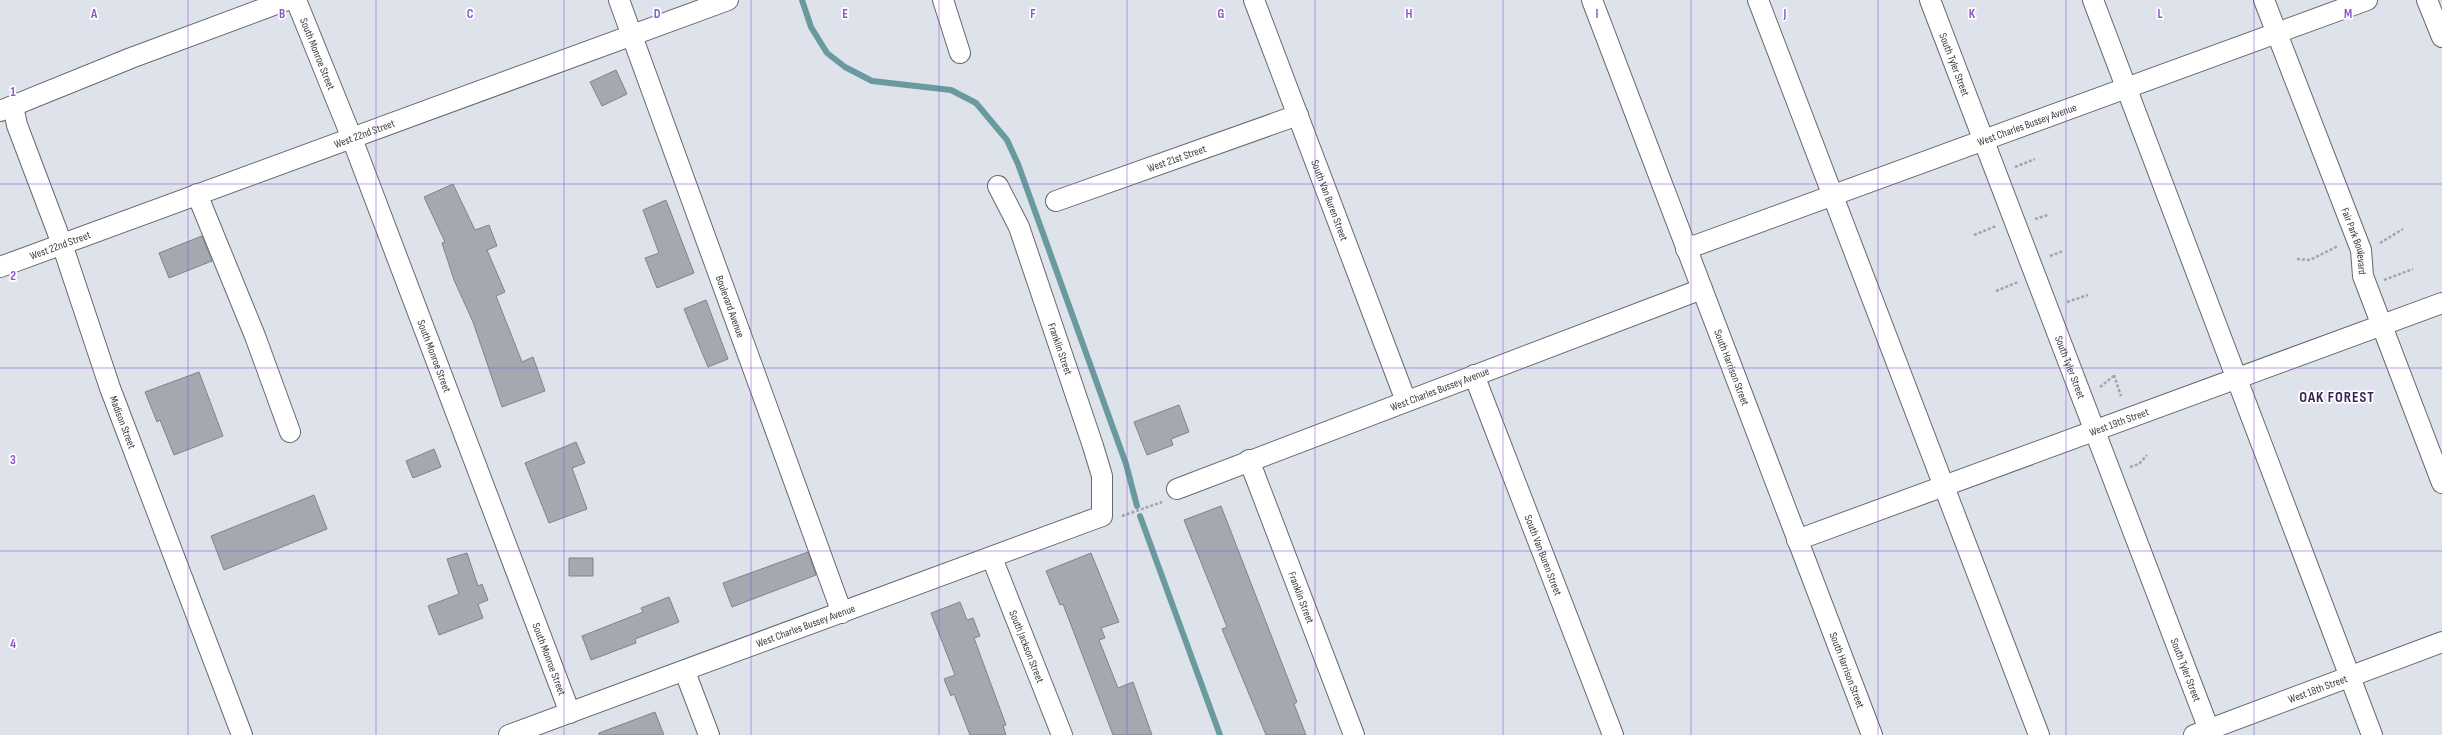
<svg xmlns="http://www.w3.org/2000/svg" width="2442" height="735" viewBox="0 0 2442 735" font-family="'Sofia Sans Condensed',sans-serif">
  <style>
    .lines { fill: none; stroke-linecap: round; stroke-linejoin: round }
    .stream { stroke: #689a9f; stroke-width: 6 }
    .building { fill: #a4a8b0; stroke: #80838b }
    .minor-casing { stroke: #666970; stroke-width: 22 }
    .path { stroke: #a2a5ab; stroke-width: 2.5; stroke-dasharray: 3 2; stroke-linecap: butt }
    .minor { stroke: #fff; stroke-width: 20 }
    .grid { fill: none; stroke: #8b56ce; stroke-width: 1; stroke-opacity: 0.55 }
    .labels { text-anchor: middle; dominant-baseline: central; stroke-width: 3.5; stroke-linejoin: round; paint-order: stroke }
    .street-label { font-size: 11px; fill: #3a3b3e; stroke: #fff }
    .district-label { font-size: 15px; font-weight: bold; letter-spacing: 1px; fill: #3c225c; stroke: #fff }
    .grid-label { font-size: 13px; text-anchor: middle; font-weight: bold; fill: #8b56ce; stroke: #fff; stroke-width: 3.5; stroke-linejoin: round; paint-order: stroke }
  </style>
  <rect width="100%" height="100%" fill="#dee2ea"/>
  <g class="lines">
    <path class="stream" d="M802 0 811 27 827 53 845 67 872 81 951 90 976 103 1007 140 1018 164 1126 464 1137 506
      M1140 516 1220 735"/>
  </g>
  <path class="building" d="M616 70 627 94 602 106 590 82Z
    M453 184 475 230 489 225 497 246 487 250 505 292 496 296 522 362 533 357 545 391 502 407 473 322 454 280 442 243 445 242 424 197Z
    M666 200 694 273 657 288 645 258 659 253 643 210Z
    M202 236 212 261 169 278 159 253Z
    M706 300 728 359 708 367 684 309Z
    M199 372 223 436 174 455 160 420 157 422 145 392Z
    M1179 405 1189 432 1171 439 1173 445 1147 455 1134 422Z
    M576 442 585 463 572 468 587 509 549 523 525 463Z
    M434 449 441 467 413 478 406 461Z
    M314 495 327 529 224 570 211 536Z
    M1221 506 1297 702 1294 704 1306 735H1266L1222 629 1227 627 1184 520Z
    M808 552 816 575 732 607 723 583Z
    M467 553 478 586 482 584 488 600 478 604 483 618 439 635 428 606 459 594 447 559Z
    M1091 553 1119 622 1101 628 1105 638 1099 640 1118 688 1133 682 1152 735H1113L1063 604 1060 605 1046 571Z
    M569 558H593V576H569Z
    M669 597 679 622 635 639 636 643 591 660 582 636 643 612 641 608Z
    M960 602 967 620 973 618 980 636 974 638 1006 725 1003 726 1006 735H970L954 694 951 696 944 679 955 675 931 613Z
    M655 712 664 735H599V733Z"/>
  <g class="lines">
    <g class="minor-casing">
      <g id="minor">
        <path id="s1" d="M296 0 351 136 570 713"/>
        <path id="s2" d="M619 0 842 613"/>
        <path d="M943 0 960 53"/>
        <path id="s3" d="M1254 0 1406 401"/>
        <path id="s4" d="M1592 0 1872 735"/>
        <path d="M1758 0 2039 735"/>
        <path id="s5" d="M1930 0 2211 735"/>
        <path d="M2093 0 2372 735"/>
        <path id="s6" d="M2264 0 2361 250 2363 276 2442 483"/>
        <path d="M2427 0 2442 37"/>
        <path id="s7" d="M13 106 17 125 62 244 110 388 242 735"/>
        <path d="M0 111 131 58 287 0"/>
        <path d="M197 194 255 336 290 432"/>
        <path id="s8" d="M1056 201 1298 115"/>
        <path id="s9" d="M1686 249 2367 0"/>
        <path id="s10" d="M0 267 728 0"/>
        <path id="s11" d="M1474 375 1613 735"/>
        <path id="s12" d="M1249 460 1354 735"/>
        <path id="s13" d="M1177 489 1702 289"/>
        <path id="s14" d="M1797 540 2442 303"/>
        <path id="s15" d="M992 558 1062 735"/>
        <path d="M685 672 709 735"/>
        <path id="s16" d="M509 735 1102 516V476L1093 446 1019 227 998 186"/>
        <path id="s17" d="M2194 735 2442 642"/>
      </g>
    </g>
    <path class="path" d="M2015 167 2035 159
      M2035 219 2048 215
      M1974 235 1996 226
      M2380 243 2403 229
      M2050 256 2063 251
      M2297 259 2310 260 2338 246
      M2384 280 2413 269
      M1996 291 2018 282
      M2067 302 2088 295
      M2114 375 2121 396
      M2100 387 2115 375
      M2130 467 2139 464 2147 455
      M1122 516 1162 502"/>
    <use href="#minor" class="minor"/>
  </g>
  <path class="grid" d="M188 0V735M376 0V735M564 0V735M751 0V735M939 0V735M1127 0V735M1315 0V735M1503 0V735M1691 0V735M1878 0V735M2066 0V735M2254 0V735M0 184H2442M0 368H2442M0 551H2442"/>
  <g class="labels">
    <g class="street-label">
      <text stroke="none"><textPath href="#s1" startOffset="58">South Monroe Street</textPath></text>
      <text stroke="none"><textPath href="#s5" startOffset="69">South Tyler Street</textPath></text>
      <text stroke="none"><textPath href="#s9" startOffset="363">West Charles Bussey Avenue</textPath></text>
      <text stroke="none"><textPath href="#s10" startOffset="388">West 22nd Street</textPath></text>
      <text stroke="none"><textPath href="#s8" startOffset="128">West 21st Street</textPath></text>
      <text stroke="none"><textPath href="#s3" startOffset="214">South Van Buren Street</textPath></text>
      <text stroke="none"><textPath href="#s6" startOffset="258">Fair Park Boulevard</textPath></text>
      <text stroke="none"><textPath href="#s10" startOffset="64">West 22nd Street</textPath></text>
      <text stroke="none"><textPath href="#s2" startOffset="326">Boulevard Avenue</textPath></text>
      <text transform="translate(1060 349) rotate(71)">Franklin Street</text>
      <text stroke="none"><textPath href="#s1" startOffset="382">South Monroe Street</textPath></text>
      <text stroke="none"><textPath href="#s5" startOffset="393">South Tyler Street</textPath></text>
      <text stroke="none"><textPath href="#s4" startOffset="393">South Harrison Street</textPath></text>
      <text stroke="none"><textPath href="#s13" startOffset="281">West Charles Bussey Avenue</textPath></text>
      <text stroke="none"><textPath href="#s7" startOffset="335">Madison Street</textPath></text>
      <text stroke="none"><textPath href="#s14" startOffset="343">West 19th Street</textPath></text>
      <text stroke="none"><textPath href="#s11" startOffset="193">South Van Buren Street</textPath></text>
      <text stroke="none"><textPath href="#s12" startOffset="147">Franklin Street</textPath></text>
      <text stroke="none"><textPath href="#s16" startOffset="316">West Charles Bussey Avenue</textPath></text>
      <text stroke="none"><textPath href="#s15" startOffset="95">South Jackson Street</textPath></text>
      <text stroke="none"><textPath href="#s1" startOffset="706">South Monroe Street</textPath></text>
      <text stroke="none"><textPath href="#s4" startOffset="717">South Harrison Street</textPath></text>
      <text stroke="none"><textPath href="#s5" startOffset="717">South Tyler Street</textPath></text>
      <text stroke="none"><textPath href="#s17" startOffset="132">West 18th Street</textPath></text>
    </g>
    <g class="district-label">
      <text x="2337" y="397">OAK FOREST</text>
    </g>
  </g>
  <g class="grid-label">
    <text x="94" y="18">A</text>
    <text x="282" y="18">B</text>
    <text x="470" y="18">C</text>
    <text x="657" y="18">D</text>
    <text x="845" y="18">E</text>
    <text x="1033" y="18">F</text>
    <text x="1221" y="18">G</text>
    <text x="1409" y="18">H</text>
    <text x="1597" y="18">I</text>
    <text x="1785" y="18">J</text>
    <text x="1972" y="18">K</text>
    <text x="2160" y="18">L</text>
    <text x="2348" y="18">M</text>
    <text x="13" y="96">1</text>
    <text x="13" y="280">2</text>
    <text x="13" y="464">3</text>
    <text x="13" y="648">4</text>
  </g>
</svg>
